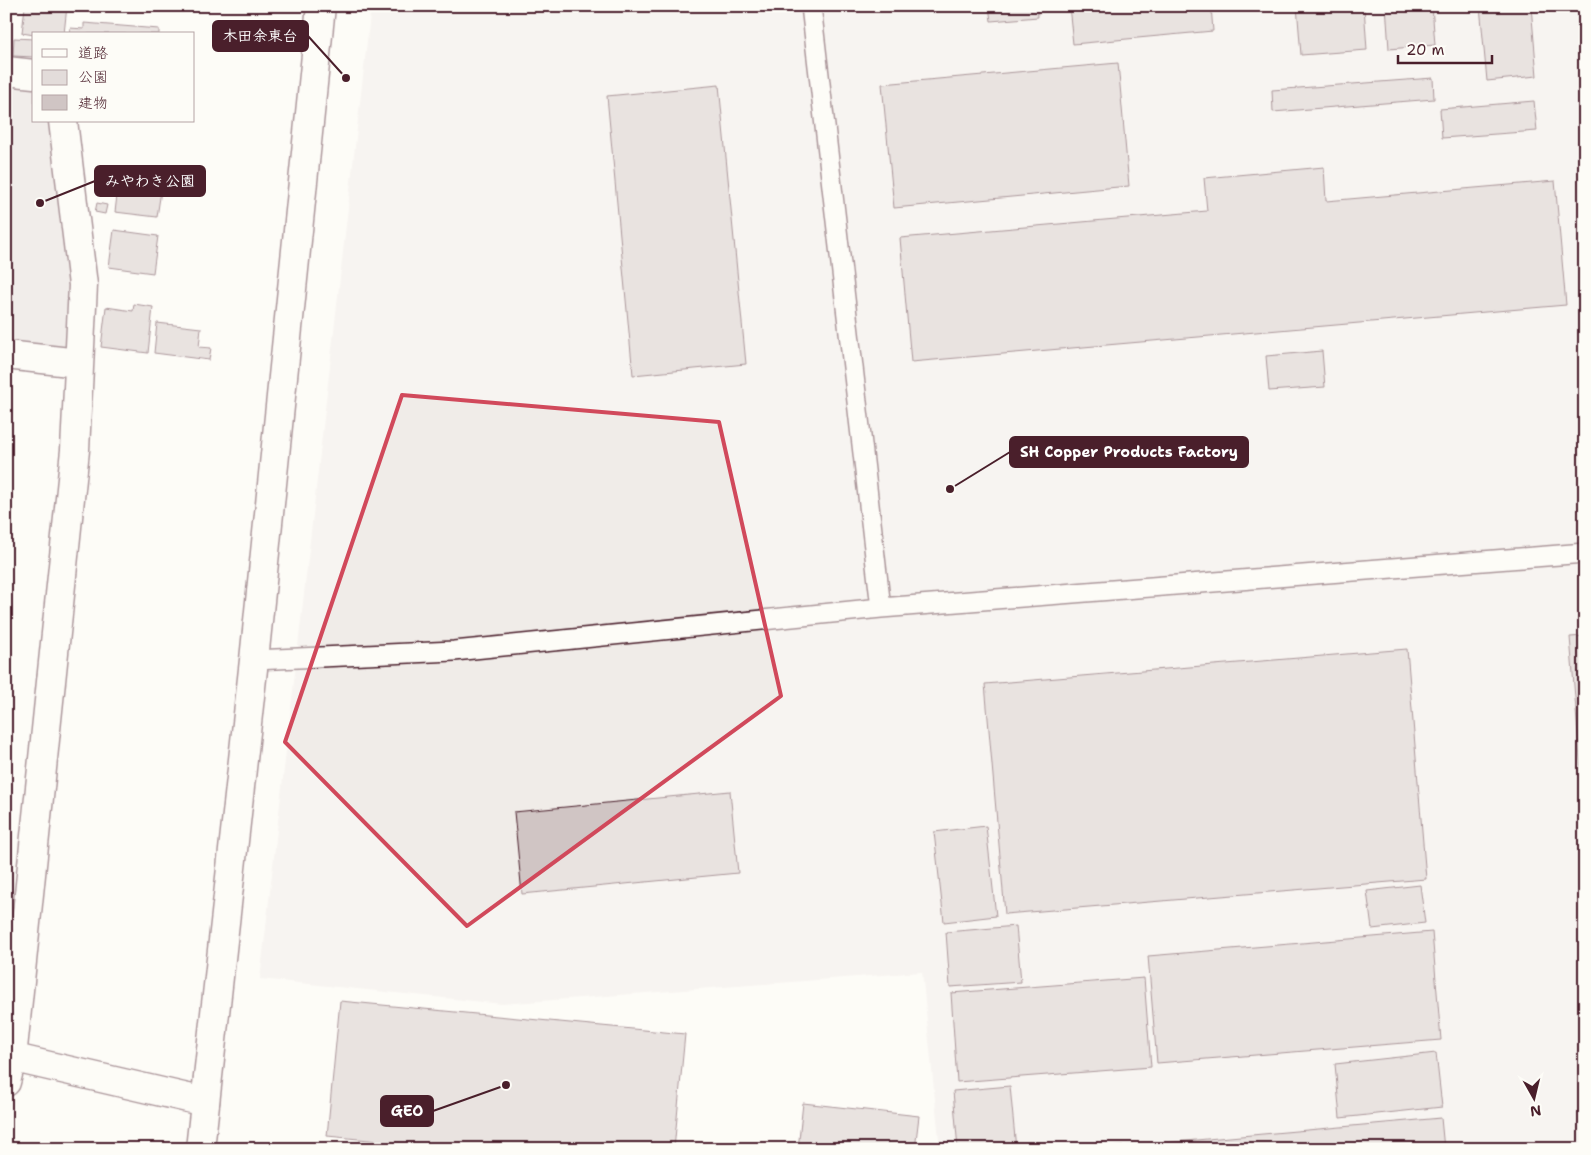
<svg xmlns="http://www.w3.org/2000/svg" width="1591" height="1155" viewBox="0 0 1591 1155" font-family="'Shantell Sans','Klee One',sans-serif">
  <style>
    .built { fill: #f0ece8 }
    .green { fill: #e3dcda; stroke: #967e82 }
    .building { fill: #d0c5c4; stroke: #4a1f2b }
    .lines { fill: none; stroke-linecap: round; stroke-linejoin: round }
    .lane-casing { stroke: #4a1f2b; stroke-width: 22 }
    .street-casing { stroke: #4a1f2b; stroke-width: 31 }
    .secondary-casing { stroke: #4a1f2b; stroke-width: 31 }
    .lane { stroke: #fdfcf7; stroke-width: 19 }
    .street { stroke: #fdfcf7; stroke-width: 28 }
    .secondary { stroke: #fdfcf7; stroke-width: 28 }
    .marked { fill: none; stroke: #d1495b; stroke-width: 4; stroke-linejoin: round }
    .leader { fill: none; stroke: #4a1f2b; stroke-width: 2 }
    .callout-dot { fill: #4a1f2b; stroke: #fdfcf7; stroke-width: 2 }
    .callout { fill: #4a1f2b; stroke: #4a1f2b; stroke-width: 2 }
    .callout-label { font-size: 15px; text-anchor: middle; font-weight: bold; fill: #fff }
  </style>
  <rect width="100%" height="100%" fill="#fdfcf7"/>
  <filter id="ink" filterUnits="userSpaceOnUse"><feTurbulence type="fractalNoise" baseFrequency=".02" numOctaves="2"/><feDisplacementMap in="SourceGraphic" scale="10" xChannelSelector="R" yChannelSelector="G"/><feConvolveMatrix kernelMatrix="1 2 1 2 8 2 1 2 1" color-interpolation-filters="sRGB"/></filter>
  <g filter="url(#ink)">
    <path class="built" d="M371 6H1585V1149H940L922 972 502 1004 260 979Z"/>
    <path class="green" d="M6 71 34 74V121H63L79 363 6 355Z"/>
    <path class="building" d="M25 6H67L64 34 34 35 22 33Z
      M989 6H1037L1038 17 991 21Z
      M1069 6H1211L1213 31 1073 44Z
      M1297 6H1364L1367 50 1301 55Z
      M1386 6H1432L1435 45 1389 49Z
      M1480 6H1531L1537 76 1487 81Z
      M84 23 159 29V34H69L70 28 84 29Z
      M14 38 34 39V57L13 56Z
      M1118 63 1129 186 894 208 882 84Z
      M1433 78 1434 99 1273 112 1272 90Z
      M719 85 746 364 633 375 607 96Z
      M1534 101 1537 131 1442 138 1440 109Z
      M1324 167 1326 201 1555 181 1566 305 911 362 900 238 1207 211 1204 178Z
      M119 179 162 184 157 217 115 212Z
      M97 203 107 205 105 214 95 212Z
      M114 230 158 236 153 273 109 267Z
      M134 304 153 307 148 353 101 347 106 307 133 311Z
      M157 323 201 328 199 347 211 348 209 360 154 353Z
      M1322 351 1325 387 1269 391 1266 356Z
      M1585 636V820L1570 637Z
      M1407 649 1426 879 1005 914 985 684Z
      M730 791 738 873 522 894 514 812Z
      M986 826 996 916 944 922 934 832Z
      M1420 885 1425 923 1372 929 1367 891Z
      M1016 926 1021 982 950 987 946 932Z
      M1432 932 1441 1040 1157 1063 1148 956Z
      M1144 978 1151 1067 957 1082 951 993Z
      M340 1001 685 1034 674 1149H465L327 1136Z
      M1436 1053 1442 1107 1340 1118 1335 1064Z
      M1010 1086 1016 1149H958L953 1091Z
      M803 1103 919 1116 915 1149H798Z
      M1441 1118 1444 1149H1096Z"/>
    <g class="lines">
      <g class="lane-casing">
        <path id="lane" d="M811 6 881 608
          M254 660 454 651 881 608 1585 553"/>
      </g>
      <g class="street-casing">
        <path id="street" d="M6 71 34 74
          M6 355 79 363
          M6 1056 205 1102
          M6 1082 12 1058 75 450 83 285 63 121"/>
      </g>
      <g class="secondary-casing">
        <path id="secondary" d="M200 1149 254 660 321 6"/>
      </g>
      <use href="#lane" class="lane"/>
      <use href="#street" class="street"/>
      <use href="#secondary" class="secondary"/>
    </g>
  </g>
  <path d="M0 0H1591V1155H0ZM402 395 719 422 781 696 467 926 285 742Z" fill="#fdfcf7" fill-opacity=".55" fill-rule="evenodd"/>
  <path class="marked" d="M402 395 719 422 781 696 467 926 285 742Z"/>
  <path class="leader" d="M346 78L308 36M40 203L95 181M950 489L1010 452M506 1085L433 1111"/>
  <g class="callout-dot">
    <circle cx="346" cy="78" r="5"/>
    <circle cx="40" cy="203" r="5"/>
    <circle cx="950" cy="489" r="5"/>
    <circle cx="506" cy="1085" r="5"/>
  </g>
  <g class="callout">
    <rect x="213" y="21" width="95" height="30" rx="5"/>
    <rect x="95" y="166" width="110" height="30" rx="5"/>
    <rect x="1010" y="437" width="238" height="30" rx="5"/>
    <rect x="381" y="1096" width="52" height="30" rx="5"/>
  </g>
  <g class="callout-label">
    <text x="260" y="41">木田余東台</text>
    <text x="150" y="186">みやわき公園</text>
    <text x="1129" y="457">SH Copper Products Factory</text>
    <text x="407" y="1116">GEO</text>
  </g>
  <rect width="1591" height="1155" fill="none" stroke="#fdfcf7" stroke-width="25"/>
  <rect x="12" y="12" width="1566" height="1130" fill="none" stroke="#4a1f2b" stroke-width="2" filter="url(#ink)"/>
  <rect x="32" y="32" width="162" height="90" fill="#fdfcf7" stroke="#b5a4a5"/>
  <rect x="42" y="49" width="25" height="8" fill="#fdfcf7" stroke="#b5a4a5"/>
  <text x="78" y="58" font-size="15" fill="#4a1f2b">道路</text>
  <rect x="42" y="70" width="25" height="15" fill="#e3dcda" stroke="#b5a4a5"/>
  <text x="78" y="82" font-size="15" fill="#4a1f2b">公園</text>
  <rect x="42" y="95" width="25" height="15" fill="#d0c5c4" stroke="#b5a4a5"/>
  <text x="78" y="108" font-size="15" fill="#4a1f2b">建物</text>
  <g transform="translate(1534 1098) rotate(172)" stroke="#fdfcf7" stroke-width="4" paint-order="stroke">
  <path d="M0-4L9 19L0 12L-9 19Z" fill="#4a1f2b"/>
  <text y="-8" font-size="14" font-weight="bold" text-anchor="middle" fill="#4a1f2b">N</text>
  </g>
  <path d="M1398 55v8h94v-8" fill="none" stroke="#4a1f2b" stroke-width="2.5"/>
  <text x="1406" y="55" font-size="15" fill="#4a1f2b" stroke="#fdfcf7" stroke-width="4" paint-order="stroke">20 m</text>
</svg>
